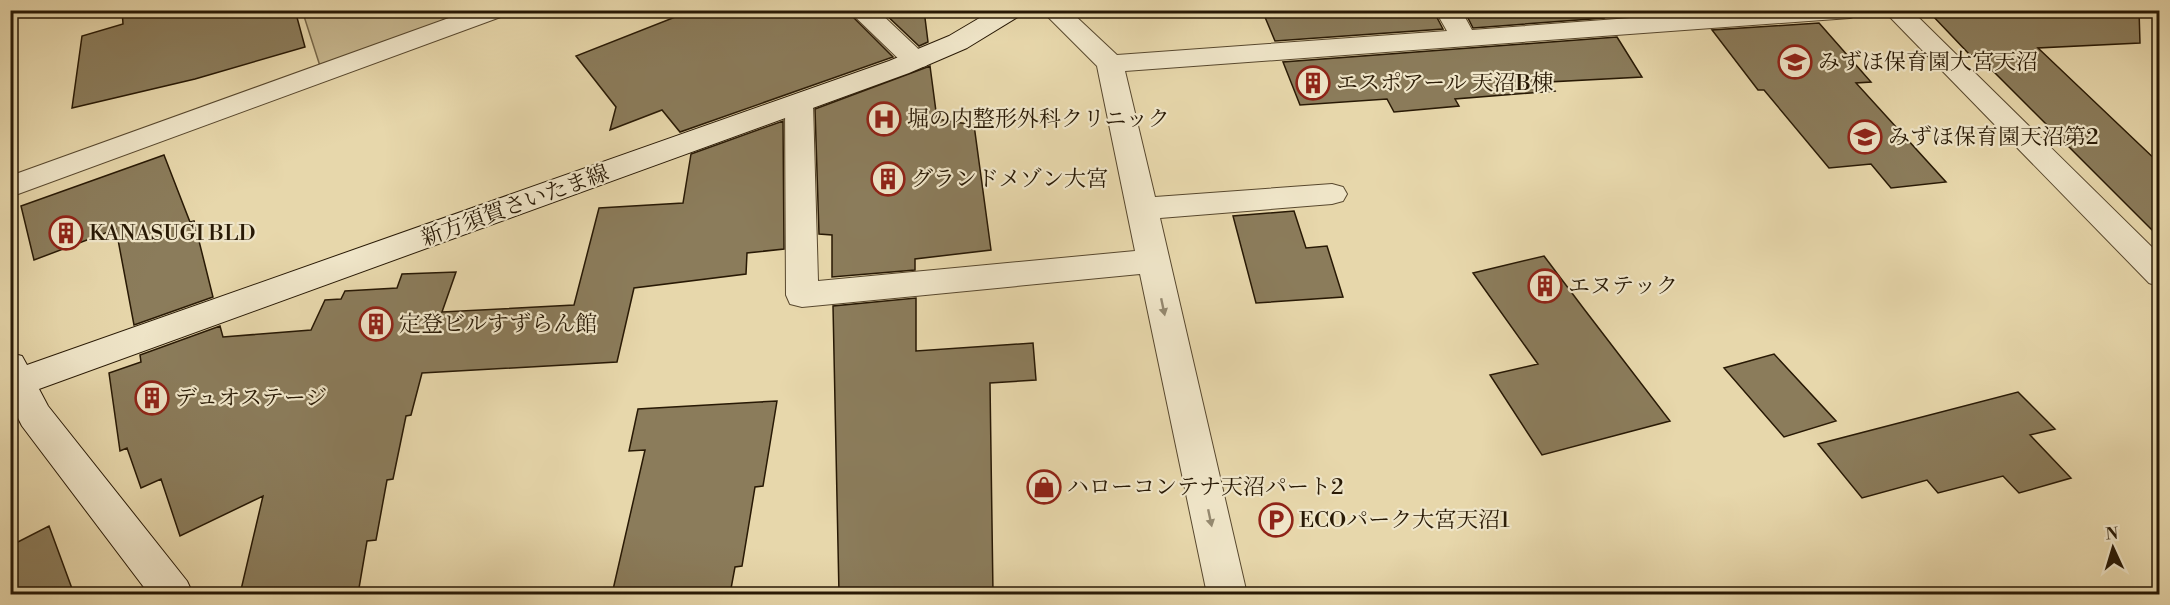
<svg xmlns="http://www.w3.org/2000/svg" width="2170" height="605" viewBox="0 0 2170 605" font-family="'Libre Bodoni','Noto Serif JP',serif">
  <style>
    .green { fill: #c7b78f; stroke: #78684a; stroke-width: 1.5 }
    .building { fill: #8b7c5b; stroke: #281905; stroke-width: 1.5 }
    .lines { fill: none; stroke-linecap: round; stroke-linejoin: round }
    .street-casing { stroke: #58482e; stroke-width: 2 }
    .secondary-casing { stroke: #281905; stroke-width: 2 }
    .street { fill: #efe5c8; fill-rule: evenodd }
    .secondary { fill: #efe5c8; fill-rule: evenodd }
    .oneway { fill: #958970 }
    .labels { text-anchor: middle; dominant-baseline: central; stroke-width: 4.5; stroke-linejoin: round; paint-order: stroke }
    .poi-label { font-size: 22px; fill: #281905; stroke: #efe5c8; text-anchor: start }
    .street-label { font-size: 22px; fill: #281905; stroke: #efe5c8 }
  </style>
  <rect width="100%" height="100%" fill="#e7d7ab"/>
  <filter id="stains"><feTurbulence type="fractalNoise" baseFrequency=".00333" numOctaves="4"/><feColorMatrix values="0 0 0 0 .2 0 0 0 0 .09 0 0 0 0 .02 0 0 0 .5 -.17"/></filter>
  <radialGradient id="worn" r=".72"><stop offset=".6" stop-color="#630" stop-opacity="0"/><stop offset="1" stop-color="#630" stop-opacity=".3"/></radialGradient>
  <path class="green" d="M302 10 474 11 320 66Z"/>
  <path class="building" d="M122 10H295L305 47 195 79 72 108 82 36 123 24Z
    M693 10H846L893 57 680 132 662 110 610 130 616 107 576 56Z
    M881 10H924L928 42 919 46Z
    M1262 10H1433L1443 29 1275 41Z
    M1464 10H1599L1604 18 1473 28Z
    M1989 10H2139L2140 43 2038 48 2160 164V238L1977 55H1970L1930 13Z
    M1819 23 1871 82 1856 83 1946 182 1891 188 1871 164 1829 168 1764 90H1758L1712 30Z
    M1617 37 1642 77 1549 82 1555 91 1455 99 1459 106 1394 112 1387 99 1300 105 1283 62Z
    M930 66 937 119 974 125 991 250 915 259V270L832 277V235L819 234 815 109Z
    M783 121 784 249 747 253 746 274 634 288 617 362 422 373 411 415 406 416 393 479 387 480 376 540 367 541 358 594H240L263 496 180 536 161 479 141 488 127 448 120 451 109 373 141 362 140 355 220 326 223 337 311 330 325 300 341 299 345 291 397 288 402 274 456 272 442 312 574 305 599 208 683 203 691 154Z
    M164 155 190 222 194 221 213 297 134 325 116 229 34 260 21 206Z
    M1294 211 1306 248 1327 246 1343 297 1256 303 1233 216Z
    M1544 256 1584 309 1670 421 1542 455 1490 375 1538 364 1473 273Z
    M916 298V351L1033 343 1036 380 990 383 993 594H839L833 306Z
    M1774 354 1836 421 1784 437 1724 368Z
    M2018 392 2055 429 2030 435 2071 478 2019 493 2003 476 1938 493 1927 480 1862 498 1818 444Z
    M777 401 763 486 755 487 742 566 735 567 730 594H612L645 450 629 451 638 409Z
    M49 526 74 594H10V546Z"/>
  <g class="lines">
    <g class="street-casing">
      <path id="street" d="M471 10H510L506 15 10 197V176Z
        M848 10H877L930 60 926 66 916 68 906 66Z
        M1041 10H1069L1117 55 1447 31 1435 10H1461L1472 30 1736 10H1863L1859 15 1850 18 1125 71 1155 197 1332 184 1343 187 1347 194 1343 201 1332 204 1160 218 1247 594H1207L1140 274 802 307 790 304 786 295 785 104 789 98 799 95 809 98 813 104 818 281 1135 251 1097 66Z
        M1883 10H1911L2160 255V287L2149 283Z"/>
    </g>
    <g class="secondary-casing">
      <path id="secondary" d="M993 10H1025L1021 15 967 48 909 73 39 389 48 406 187 581 193 594H149L22 426 10 402V353L22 356 27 365 889 61 949 36Z"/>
    </g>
    <use href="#street" class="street"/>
    <use href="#secondary" class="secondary"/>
  </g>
  <defs><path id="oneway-solid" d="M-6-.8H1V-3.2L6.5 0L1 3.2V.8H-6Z" transform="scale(1.5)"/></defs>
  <g class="oneway">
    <use href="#oneway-solid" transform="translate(1163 307) rotate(78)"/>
    <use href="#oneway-solid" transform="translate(1210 518) rotate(78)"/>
  </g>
  <defs>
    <g id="school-ring" transform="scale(1.725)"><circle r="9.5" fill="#efe5c8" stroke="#8f2418" stroke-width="1.5"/><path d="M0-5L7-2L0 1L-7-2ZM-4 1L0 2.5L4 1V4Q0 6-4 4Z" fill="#8f2418"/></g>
    <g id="building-ring" transform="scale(1.725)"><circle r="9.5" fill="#efe5c8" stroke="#8f2418" stroke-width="1.5"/><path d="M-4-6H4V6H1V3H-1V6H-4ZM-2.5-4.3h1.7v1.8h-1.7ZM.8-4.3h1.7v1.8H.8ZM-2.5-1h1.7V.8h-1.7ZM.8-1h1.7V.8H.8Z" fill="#8f2418"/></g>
    <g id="hospital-ring" transform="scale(1.725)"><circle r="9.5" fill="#efe5c8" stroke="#8f2418" stroke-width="1.5"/><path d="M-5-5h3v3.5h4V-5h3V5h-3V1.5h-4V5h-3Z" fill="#8f2418"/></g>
    <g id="shop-ring" transform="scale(1.725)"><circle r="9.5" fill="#efe5c8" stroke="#8f2418" stroke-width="1.5"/><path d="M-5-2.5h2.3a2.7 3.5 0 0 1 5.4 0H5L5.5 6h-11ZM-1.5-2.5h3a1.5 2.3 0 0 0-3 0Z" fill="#8f2418"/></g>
    <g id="parking-ring" transform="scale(1.725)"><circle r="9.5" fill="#efe5c8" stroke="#8f2418" stroke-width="1.5"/><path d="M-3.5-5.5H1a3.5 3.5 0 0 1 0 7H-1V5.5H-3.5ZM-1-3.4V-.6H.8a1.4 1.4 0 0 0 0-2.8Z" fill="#8f2418"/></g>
  </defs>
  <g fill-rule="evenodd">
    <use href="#school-ring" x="1795" y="62"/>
    <use href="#building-ring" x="1313" y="83"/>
    <use href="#hospital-ring" x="884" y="119"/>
    <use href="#school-ring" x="1865" y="137"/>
    <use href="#building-ring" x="888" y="179"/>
    <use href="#building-ring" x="66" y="233"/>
    <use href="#building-ring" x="1545" y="286"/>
    <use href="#building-ring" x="376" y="324"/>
    <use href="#building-ring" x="152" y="398"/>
    <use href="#shop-ring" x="1044" y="487"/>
    <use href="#parking-ring" x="1276" y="520"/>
  </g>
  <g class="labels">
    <g class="poi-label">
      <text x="1818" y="62">みずほ保育園大宮天沼</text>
      <text x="1336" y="83">エスポアール 天沼B棟</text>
      <text x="907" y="119">堀の内整形外科クリニック</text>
      <text x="1888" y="137">みずほ保育園天沼第2</text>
      <text x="911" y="179">グランドメゾン大宮</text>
      <text x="89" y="233">KANASUGI BLD</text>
      <text x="1568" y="286">エヌテック</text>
      <text x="399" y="324">定登ビルすずらん館</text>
      <text x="175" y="398">デュオステージ</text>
      <text x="1067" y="487">ハローコンテナ天沼パート2</text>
      <text x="1299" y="520">ECOパーク大宮天沼1</text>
    </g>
    <g class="street-label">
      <text transform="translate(515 206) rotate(-20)">新方須賀さいたま線</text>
    </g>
  </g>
  <rect width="2170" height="605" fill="none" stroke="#e7d7ab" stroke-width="36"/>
  <rect x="12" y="12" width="2146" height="581" fill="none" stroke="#281905" stroke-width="3"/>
  <rect x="18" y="18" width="2134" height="569" fill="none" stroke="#281905" stroke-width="1.5"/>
  <g transform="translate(2113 548) rotate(356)" stroke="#efe5c8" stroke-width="4.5" paint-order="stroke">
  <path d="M0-4.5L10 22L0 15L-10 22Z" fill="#281905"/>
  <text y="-9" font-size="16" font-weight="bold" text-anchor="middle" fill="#281905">N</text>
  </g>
  <rect width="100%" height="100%" filter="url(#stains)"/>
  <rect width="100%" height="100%" fill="url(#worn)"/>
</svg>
